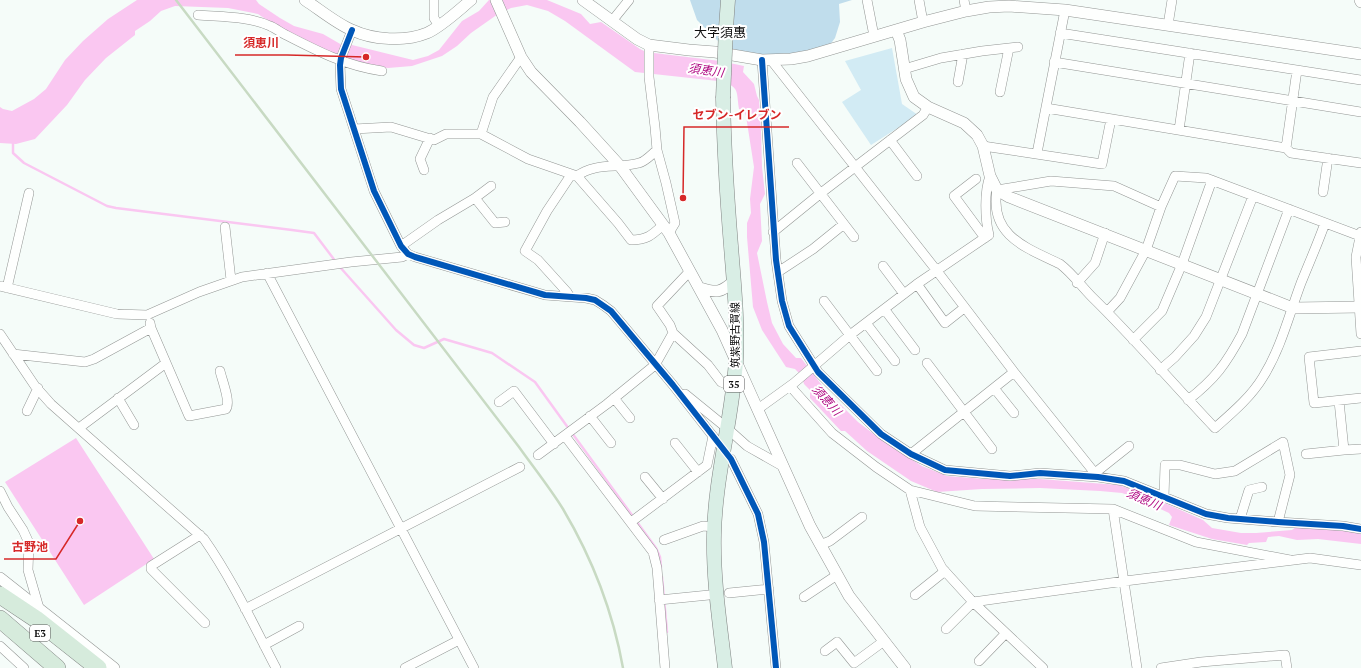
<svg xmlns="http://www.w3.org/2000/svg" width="1361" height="668" viewBox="0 0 1361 668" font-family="'PT Serif','Noto Sans JP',serif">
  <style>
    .green { fill: #d2ebf4 }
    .forest { fill: #c0ddec }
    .water { fill: #fac7f1 }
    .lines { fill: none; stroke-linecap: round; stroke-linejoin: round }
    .stream { stroke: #fac7f1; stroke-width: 2.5 }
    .minor-casing { stroke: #939694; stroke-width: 10 }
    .tertiary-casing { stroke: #939694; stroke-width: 12 }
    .primary-casing { stroke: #808382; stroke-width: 15 }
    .motorway-casing { stroke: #808382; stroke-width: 18 }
    .minor { stroke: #fefffe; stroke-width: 9 }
    .tertiary { stroke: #fefffe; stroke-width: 11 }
    .primary { stroke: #d9eee5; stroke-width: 14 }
    .motorway { stroke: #d6ebdc; stroke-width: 17 }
    .rail { stroke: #c8dac3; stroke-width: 2.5 }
    .primary-bridge-casing { stroke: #808382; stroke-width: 15; stroke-linecap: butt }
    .primary-bridge { stroke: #d9eee5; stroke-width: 14 }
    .cycleway-casing { stroke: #fff; stroke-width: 8 }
    .cycleway { stroke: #0057b8; stroke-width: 6 }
    .labels { text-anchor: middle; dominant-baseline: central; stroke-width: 4; stroke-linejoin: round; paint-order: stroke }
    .shield { fill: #fff; stroke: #575757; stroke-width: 1 }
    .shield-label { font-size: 10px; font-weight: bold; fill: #0f0f0f }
    .street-label { font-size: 11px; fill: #0f0f0f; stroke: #fff }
    .water-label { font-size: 12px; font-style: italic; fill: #b00a83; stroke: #fff }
    .quarter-label { font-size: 13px; fill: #0f0f0f; stroke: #fff }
    .leader { fill: none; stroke: #d62828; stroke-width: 1.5 }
    .callout-dot { fill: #d62828; stroke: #fff; stroke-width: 1.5 }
    .callout-label { font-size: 12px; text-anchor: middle; font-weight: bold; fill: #d62828; stroke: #fff; stroke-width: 4; stroke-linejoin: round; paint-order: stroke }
  </style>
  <rect width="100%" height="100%" fill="#f5fcf9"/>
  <path class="green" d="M892 48 902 104 918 115 871 145 842 102 861 90 845 61Z"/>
  <path class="forest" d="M690 0H852L839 4 840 22 835 38 829 46 804 54 746 56 727 50 697 20 691 3Z"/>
  <path class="water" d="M137 0H256L259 4 280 18 294 26 323 34 342 45 348 44 413 60 428 56 439 50 462 21 479 11 489 0H547L581 14 590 24 601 22 640 49 646 52 720 61 744 66 743 72 754 84 757 96 759 100 761 131 762 167 765 194 760 204 762 241 757 253 767 302 772 323 783 344 796 358H801L824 388 858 422 879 438 922 466 947 476 984 479H1040L1119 485 1142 493 1203 520 1212 528 1241 533H1256L1292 530 1296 527 1361 532V544L1318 539 1297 540 1279 536 1268 537 1266 542 1249 543 1247 545 1212 539 1169 525 1172 517 1169 513 1139 499 1122 493 1100 491 1040 488 982 489 937 492 911 481 867 451 845 431H841L810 398V390L804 384 802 377 798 372 795 369 786 367 762 330 753 307 747 237V223L751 213 750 199 754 167 746 116 744 111 739 109C736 89 740 87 718 81L635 72 565 21 548 11 527 5 511 8 498 14 471 33 457 46 442 56 412 66 388 68 364 65 337 55 303 40 273 24 258 14 228 8 175 6 161 11 150 21 135 31V35L106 58 85 80 67 105 35 139 16 144 0 143V107L3 109 12 111 34 99 46 89 65 60 83 41 108 19Z
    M76 438 154 559 84 605 5 482Z"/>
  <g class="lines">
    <path class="stream" d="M13 141V153L24 163 107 206 116 208 292 230 314 233 336 262
      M339 266 396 330 414 345 424 348 444 339 492 353 535 382 569 429
      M572 433 656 548 660 557 661 568
      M662 577 667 632"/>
    <g class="minor-casing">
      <path id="minor" d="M434 0V18L439 26
        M867 0 874 36
        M919 0 923 22
        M964 0 966 11
        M198 15C221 17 248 16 270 26 275 28 280 32 286 35 317 51 346 66 382 71
        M612 21 629 0
        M1168 25 1172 0
        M352 30 341 58 340 65 341 89 374 191 401 246 408 254 415 257 545 295 586 298 595 300 603 305 611 311 622 324 673 385 719 444
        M1060 33 1361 80
        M649 45V77L655 127 657 150 666 183 675 223 669 233
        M762 60 776 260 782 301 789 326 818 372 881 434 911 454 945 470 1010 476 1040 473 1098 477 1124 481 1206 514 1228 518 1278 522 1343 526 1361 529
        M771 60 937 271 1014 372 1098 477
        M1054 62 1361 112
        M904 69 941 58 982 51 1018 47
        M958 82 963 54
        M1000 92 1009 48
        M1046 108 1286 148 1291 153 1361 163
        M354 129 391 127 434 140 446 134H481L528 159 577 176 618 223 631 240C647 240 652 235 663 225
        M1179 130 1190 53
        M481 134 493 97 521 57
        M890 140 917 176
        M983 146 1102 164 1111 119
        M1286 148 1297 70
        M1037 153 1065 10
        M797 163 854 237
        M424 170 420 159 430 138
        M577 176C595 162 618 169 639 163 645 162 652 154 657 150
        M976 179 954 196 985 238
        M1323 192 1328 158
        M475 198 495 223 505 222
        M1161 207 1114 186 1051 181 997 190C989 236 1027 248 1060 264 1072 273 1082 287 1092 297 1135 339 1174 385 1215 428 1232 413 1251 397 1263 377 1281 348 1289 315 1301 283 1309 263 1318 243 1325 223
        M225 227 231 280
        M773 232 821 193 923 115 928 107
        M1361 232 1356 257 1361 334
        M401 246 438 220 475 198 491 186
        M883 266 904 294
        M778 272 813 249 844 224
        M267 273 474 668
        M1077 283 1095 263 1105 233
        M917 284 945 323 964 308
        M0 286 117 314 147 315 199 292 242 277 351 262 402 257 408 254
        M7 288 29 193
        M570 297 567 292 538 260 525 251 547 211 571 175
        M824 301 877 371
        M885 310 915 350
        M1107 312 1120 298 1146 250 1161 207 1175 176 1206 178 1360 236
        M866 323 895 361
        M151 328 189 416 226 409C231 402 222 380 220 371
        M673 333 670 325 657 306 690 271
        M0 334 35 386 51 404 204 539C232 579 253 624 276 668
        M1133 340 1162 311 1182 264 1212 180
        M1361 351 1309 357 1314 403 1361 398
        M13 354 85 362 94 359 151 328 150 323
        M927 363 992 449
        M1160 370 1175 357 1194 336 1206 317 1253 196
        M790 386 832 433 876 467 910 490 975 506 1113 509 1196 542 1290 560
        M994 388 1014 413
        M685 394 728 429 747 446 784 467
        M118 398 134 425
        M614 398 630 418
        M1188 400C1215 379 1226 364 1242 334L1289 209
        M1339 401 1344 450 1361 449
        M499 402 514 391 554 444
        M758 409 794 383 850 335 917 284 989 235C985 219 984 192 990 176
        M27 411 38 388
        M590 416 611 443
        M79 428 166 363
        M565 436 653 552 657 568 665 668
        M675 443 698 472
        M911 454 1014 372
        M1306 454 1344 450
        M538 455 607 404 655 365 673 333 708 365 721 382 733 387
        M731 459 758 514 764 542 776 668
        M1095 473 1129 446
        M645 477 663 499
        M910 490 920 527 942 568 973 602 1043 668
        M0 491 8 507 23 530 29 543 28 570 39 608
        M1164 497 1165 465H1180L1215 474 1235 471 1283 442 1290 475 1278 522
        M1113 509 1137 668
        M1240 519 1249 490 1262 487
        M631 522 707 465 713 436
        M200 535 151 566V569L205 623
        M664 540 703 526 715 527
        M820 545 830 541 862 517
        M729 593 769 589
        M915 595 945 571
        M804 597 837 575
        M659 600 709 595
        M245 609 520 467
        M946 629 973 602 1125 581 1310 558 1361 565
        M264 645 299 626
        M0 646 24 668
        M825 651 837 642 854 663 884 641
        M979 661 1006 633
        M405 668 459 640
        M1161 668 1201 662 1285 655 1287 668"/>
    </g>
    <g class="tertiary-casing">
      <path id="tertiary" d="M305 0C319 9 337 24 352 30 373 40 405 42 427 33 441 27 459 10 471 0
        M496 0 521 57 531 72 580 122 620 166 669 233 722 330 810 526 849 596 905 668
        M583 0 637 39 649 45 689 50 715 52 762 60 791 59 808 56 923 22 966 11 989 7 1009 6 1065 10 1361 54
        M1360 0 1361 2
        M896 30 900 40 906 79 914 97 928 107 964 123 977 135 983 146 990 176 997 190 1009 197 1293 308 1361 307
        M700 288C716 293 721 293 734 281
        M0 578 114 668"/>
    </g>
    <g class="primary-casing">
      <path id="primary" d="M726 28 728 0
        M723 98C724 148 727 197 731 246 734 285 738 323 736 361 732 420 715 477 714 535 713 580 720 624 725 668"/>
    </g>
    <g class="motorway-casing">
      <path id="motorway" d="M0 595 36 619 98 668
        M0 619 57 668"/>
    </g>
    <use href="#minor" class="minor"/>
    <use href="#tertiary" class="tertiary"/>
    <use href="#primary" class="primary"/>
    <use href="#motorway" class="motorway"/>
    <path class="rail" d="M176 0 519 447C534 468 550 488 563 509 592 558 613 612 623 668"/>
    <g class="primary-bridge-casing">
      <path id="primary-bridge" d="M723 98 726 28"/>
    </g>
    <use href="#primary-bridge" class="primary-bridge"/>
    <g class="cycleway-casing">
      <path id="cycleway" d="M352 30 341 58 340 65 341 89 374 191 401 246 408 254 415 257 545 295 586 298 595 300 611 311 673 385 731 459 758 514 764 542 776 668
        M762 60 776 260 782 301 789 326 818 372 881 434 911 454 945 470 1010 476 1040 473 1098 477 1124 481 1206 514 1228 518 1278 522 1343 526 1361 529"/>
    </g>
    <use href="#cycleway" class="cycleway"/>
  </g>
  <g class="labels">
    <g class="shield">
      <rect x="724" y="376" width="20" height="16" rx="3"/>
      <rect x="30" y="625" width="20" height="16" rx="3"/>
    </g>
    <g class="shield-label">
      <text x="734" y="384">35</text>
      <text x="40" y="633">E3</text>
    </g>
    <g class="street-label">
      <text transform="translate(735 335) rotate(-90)">筑紫野古賀線</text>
    </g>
    <g class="water-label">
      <text transform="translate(706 70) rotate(8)">須恵川</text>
      <text transform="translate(827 400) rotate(48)">須恵川</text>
      <text transform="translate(1144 499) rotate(23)">須恵川</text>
    </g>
    <g class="quarter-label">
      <text x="720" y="32">大字須惠</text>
    </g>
  </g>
  <path class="leader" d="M366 57L287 55H235M683 198L684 127H789M80 521L56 559H4"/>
  <g class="callout-dot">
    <circle cx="366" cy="57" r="4"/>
    <circle cx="683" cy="198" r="4"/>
    <circle cx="80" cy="521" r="4"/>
  </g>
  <g class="callout-label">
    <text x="261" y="47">須恵川</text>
    <text x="737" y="119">セブン-イレブン</text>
    <text x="30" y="551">古野池</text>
  </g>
</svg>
